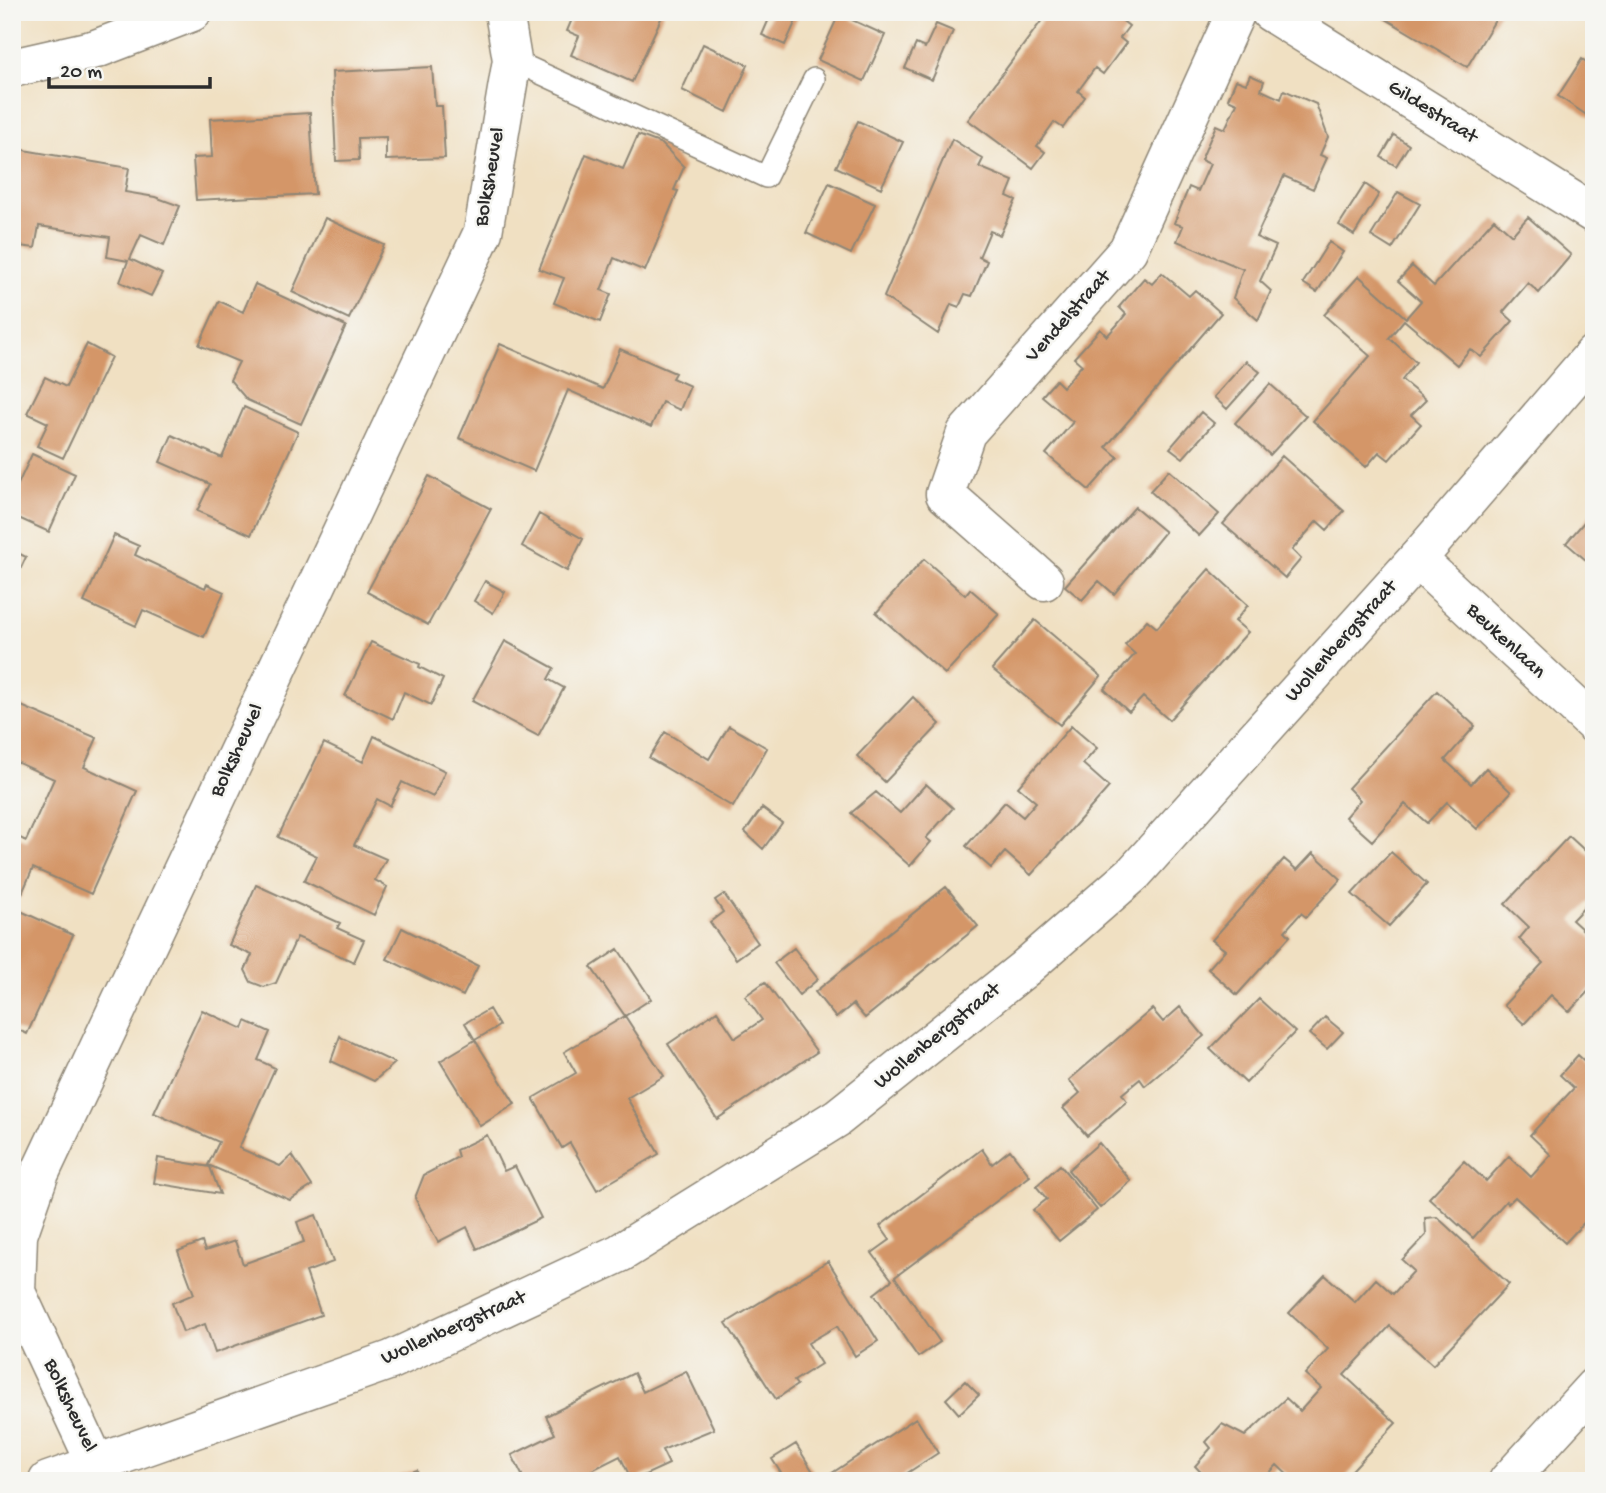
<svg xmlns="http://www.w3.org/2000/svg" width="1606" height="1493" viewBox="0 0 1606 1493" font-family="'Gochi Hand',sans-serif">
  <style>
    .building { fill: #d49667 }
    .lines { fill: none; stroke-linecap: round; stroke-linejoin: round }
    .service-casing { stroke: #8e8676; stroke-width: 24 }
    .minor-casing { stroke: #8e8676; stroke-width: 41 }
    .tertiary-casing { stroke: #8e8676; stroke-width: 41 }
    .service { stroke: #fff; stroke-width: 21 }
    .minor { stroke: #fff; stroke-width: 38 }
    .tertiary { stroke: #fff; stroke-width: 38 }
    .labels { text-anchor: middle; dominant-baseline: central; stroke-width: 5; stroke-linejoin: round; paint-order: stroke }
    .street-label { font-size: 21px; fill: #2b2b2b; stroke: #f6f6f2 }
  </style>
  <rect width="100%" height="100%" fill="#f6f6f2"/>
  <filter id="ink" filterUnits="userSpaceOnUse"><feTurbulence type="fractalNoise" baseFrequency=".0143" numOctaves="2"/><feDisplacementMap in="SourceGraphic" scale="14" xChannelSelector="R" yChannelSelector="G"/><feConvolveMatrix kernelMatrix="1 2 1 2 8 2 1 2 1" color-interpolation-filters="sRGB"/></filter>
  <filter id="wash" filterUnits="userSpaceOnUse"><feTurbulence type="fractalNoise" baseFrequency=".00686" numOctaves="4" result="noise"/><feDisplacementMap in="SourceGraphic" scale="28" xChannelSelector="R" yChannelSelector="G"/><feGaussianBlur stdDeviation="1.57" result="paint"/><feColorMatrix in="noise" values="0 0 0 0 0 0 0 0 0 0 0 0 0 0 0 0 0 1.4 0 .05"/><feComposite in="paint" operator="in"/></filter>
  <g filter="url(#wash)">
    <rect width="100%" height="100%" fill="#f0e0c2"/>
    <g id="blocks">
      <path class="building" d="M575 12H664L632 82 571 55 579 36 567 31Z
        M772 12H800L785 45 762 35Z
        M1048 12H1111L1129 26 1120 38 1126 43 1103 74 1095 68 1078 91 1085 97 1063 128 1054 122 1037 146 1045 152 1033 168 968 120Z
        M1374 12H1500L1467 67Z
        M839 14 885 35 864 81 818 60Z
        M936 24 953 31 932 80 905 68 916 44 925 48Z
        M703 44 748 65 727 112 682 90Z
        M1582 59 1594 67V120L1558 96Z
        M432 67 435 106H442L445 158 386 160V137L358 138 359 160 336 161 332 72Z
        M1250 75 1264 81 1261 90 1281 99 1284 90 1316 104 1328 137 1320 155 1327 158 1313 189 1284 176 1256 237 1276 246 1260 281 1271 291 1258 320 1233 298 1243 269 1177 241 1183 226 1174 223 1189 187 1198 191 1210 164 1201 160 1216 125 1225 129 1237 103 1228 99 1236 80 1246 84Z
        M310 113 315 194 196 200 193 158 212 157 210 119Z
        M858 121 903 142 881 188 836 167Z
        M638 135 662 144 684 167 674 190 678 191 645 271 614 258 601 290 611 294 600 322 554 303 564 278 539 269 586 154 623 169Z
        M1394 135 1409 145 1396 166 1381 157Z
        M952 139 983 159 979 167 1013 181 1007 196 1016 200 1000 235 990 231 979 257 987 261 972 296 965 294 959 307 951 304 938 334 884 297Z
        M12 148 129 168 125 192 155 197 180 206 164 245 141 235 130 259 162 274 151 296 120 282 128 261 107 257 110 237 39 226 35 248 12 245Z
        M829 183 875 204 851 254 806 233Z
        M1365 184 1379 194 1354 235 1339 225Z
        M1398 192 1420 204 1392 249 1371 236Z
        M1528 217 1571 255 1539 293 1528 283 1503 312 1513 321 1481 357 1470 349 1457 365 1404 320 1389 338 1416 362 1402 380 1426 400 1411 415 1421 424 1389 460 1379 452 1366 467 1313 421 1370 356 1324 315 1359 276 1406 318 1421 301 1398 281 1412 266 1434 286 1494 219 1512 235Z
        M325 218 384 245 349 319 292 292Z
        M1329 242 1343 252 1317 292 1303 283Z
        M1162 273 1189 296 1195 290 1221 313 1106 447 1118 457 1089 490 1046 454 1073 422 1042 396 1056 380 1063 387 1082 365 1074 358 1100 329 1107 336 1117 325 1126 314 1119 307 1144 278 1152 284Z
        M255 284 346 326 301 424 247 400 230 380 239 362 199 345 219 301 243 312Z
        M87 344 111 357 63 458 37 446 48 423 27 413 45 377 66 387Z
        M500 344 603 389 620 349 675 373 672 378 690 386 680 410 662 402 651 427 568 390 534 471 459 438Z
        M1246 361 1260 372 1227 409 1214 397Z
        M1270 384 1306 416 1270 455 1235 423Z
        M244 407 298 432 251 535 197 511 210 484 160 462 172 435 222 458Z
        M1201 412 1214 423 1183 458 1170 448Z
        M32 454 75 474 49 532 12 515V497Z
        M1282 456 1344 511 1327 530 1317 521 1292 550 1301 559 1285 578 1223 524Z
        M1169 470 1219 514 1199 536 1150 491Z
        M429 476 491 509 428 625 367 592Z
        M1135 507 1165 532 1114 594 1099 581 1082 600 1065 586Z
        M539 514 583 539 567 571 522 546Z
        M1591 514 1594 517V567L1566 543Z
        M114 535 139 546 135 555 205 588 207 584 224 592 204 637 143 610 136 626 84 602Z
        M12 550 26 557 12 587Z
        M924 559 965 595 970 589 999 614 945 674 876 613Z
        M1209 569 1248 605 1235 621 1248 632 1169 720 1143 697 1129 712 1104 689 1135 654 1125 645 1147 620 1157 628Z
        M485 581 505 592 493 613 474 601Z
        M1035 620 1101 676 1060 725 992 669Z
        M505 641 554 668 548 679 564 688 538 736 472 701Z
        M371 642 420 664 419 667 443 679 431 705 404 692 393 719 345 696Z
        M1437 691 1475 726 1445 760 1471 784 1486 768 1511 792 1477 829 1447 802 1427 823 1405 804 1372 841 1345 817 1360 800 1348 788Z
        M913 697 940 724 885 782 857 756Z
        M12 702 97 738 84 767 137 791 91 894 33 868 20 898 12 894V834L26 841 54 779 12 760Z
        M729 726 767 748 733 807 649 758 665 732 709 759Z
        M1071 726 1097 748 1083 764 1109 787 1031 875 1005 852 991 868 966 846 1005 802 1023 817 1036 802 1018 787Z
        M374 736 445 771 433 797 402 782 390 806 377 799 354 845 386 859 375 880 387 887 374 915 304 881 317 856 278 837 324 743 363 762Z
        M926 784 953 808 926 838 931 842 910 866 851 813 876 792 900 813Z
        M762 808 782 823 763 849 745 832Z
        M1569 836 1594 859V897L1572 920 1594 940V985L1569 1012 1551 995 1524 1024 1504 1005 1543 963 1519 939 1529 927 1505 904Z
        M1391 852 1427 884 1389 926 1352 894Z
        M1313 853 1341 879 1306 917 1301 913 1285 931 1290 936 1237 995 1208 969 1225 950 1212 940 1284 859 1297 870Z
        M256 885 340 923 337 928 364 940 354 962 297 937 276 983 264 987 251 982 245 970 252 955 229 945Z
        M946 887 978 926 865 1018 853 1004 836 1018 815 992Z
        M724 894 758 943 736 959 710 922 723 912 715 900Z
        M12 907 73 935 27 1034 12 1027Z
        M402 928 478 966 463 996 387 959Z
        M794 948 818 979 799 995 774 963Z
        M618 949 651 999 625 1016 664 1076 627 1098 659 1154 597 1190 570 1143 562 1148 533 1098 576 1073 564 1052 625 1016 591 967Z
        M765 982 817 1052 717 1119 668 1044 717 1011 735 1038 762 1020 745 996Z
        M1259 999 1295 1032 1246 1083 1210 1049Z
        M1180 1007 1204 1036 1145 1086 1140 1079 1122 1094 1127 1101 1087 1136 1063 1108 1080 1093 1069 1080 1152 1009 1163 1022Z
        M489 1009 499 1026 475 1040 465 1023Z
        M202 1010 243 1029 246 1021 270 1032 258 1060 275 1068 239 1148 280 1166 292 1155 312 1186 290 1200 208 1165 219 1142 154 1113Z
        M1325 1017 1343 1032 1327 1049 1309 1034Z
        M340 1036 342 1038 395 1063 374 1081 331 1061Z
        M475 1040 515 1104 480 1126 440 1061Z
        M1578 1055 1594 1070V1212L1565 1243 1515 1197 1508 1204 1506 1201 1473 1238 1429 1198 1464 1161 1486 1181 1509 1156 1531 1177 1551 1155 1530 1135 1574 1088 1560 1075Z
        M487 1135 504 1171 515 1166 541 1218 477 1249 467 1227 438 1242 415 1198 424 1175 458 1157 456 1150Z
        M1099 1143 1131 1181 1100 1208 1068 1170Z
        M982 1149 992 1164 1010 1150 1030 1176 895 1277 940 1342 918 1357 874 1294 892 1280 872 1253 890 1240 880 1226Z
        M158 1158 210 1167 220 1194 154 1183Z
        M1060 1165 1097 1210 1059 1241 1033 1210 1047 1199 1036 1186Z
        M316 1215 333 1262 306 1272 321 1315 215 1353 205 1324 183 1332 172 1303 194 1294 178 1251 202 1242 205 1251 235 1241 243 1264 304 1242 297 1222Z
        M1437 1217 1509 1284 1433 1365 1390 1326 1344 1375 1396 1423 1342 1481H1294L1277 1465 1262 1481H1209L1195 1466 1211 1448 1206 1442 1222 1424 1245 1436 1286 1398 1300 1411 1321 1388 1305 1374 1328 1349 1289 1313 1325 1275 1355 1302 1376 1279 1393 1294 1414 1271 1402 1260 1426 1235 1425 1218Z
        M828 1261 878 1341 855 1356 837 1326 808 1343 821 1364 794 1381 797 1385 776 1399 726 1323Z
        M686 1371 714 1429 662 1450 669 1464 632 1481 620 1456 570 1481H525L512 1455 555 1434 546 1416 634 1373 643 1392Z
        M965 1381 979 1395 959 1414 946 1399Z
        M916 1418 938 1453 895 1481H820Z
        M796 1444 818 1480 816 1481H786L772 1459Z
        M417 1470 420 1481H388V1480Z"/>
    </g>
  </g>
  <g filter="url(#ink)">
    <use href="#blocks" fill-opacity="0" stroke="#8e8676" stroke-width="2"/>
    <g class="lines">
      <g class="service-casing">
        <path id="service" d="M512 60 766 177 814 79"/>
      </g>
      <g class="minor-casing">
        <path id="minor" d="M1270 12 1594 214
          M12 68 96 49 192 12
          M1417 559 1594 724
          M1044 581 945 494 966 433 1128 250 1236 12
          M104 1481 16 1292 18 1235 39 1175 483 232 512 60 504 12
          M1508 1481 1594 1387"/>
      </g>
      <g class="tertiary-casing">
        <path id="tertiary" d="M48 1481 391 1360 620 1253 837 1118 1024 969 1134 873 1417 559 1594 354"/>
      </g>
      <use href="#service" class="service"/>
      <use href="#minor" class="minor"/>
      <use href="#tertiary" class="tertiary"/>
    </g>
  </g>
  <g class="labels">
    <g class="street-label">
      <text transform="translate(1432 113) rotate(32)">Gildestraat</text>
      <text transform="translate(491 177) rotate(-80)">Bolksheuvel</text>
      <text transform="translate(1069 317) rotate(-48)">Vendelstraat</text>
      <text transform="translate(1342 642) rotate(-48)">Wollenbergstraat</text>
      <text transform="translate(1505 642) rotate(43)">Beukenlaan</text>
      <text transform="translate(238 751) rotate(-65)">Bolksheuvel</text>
      <text transform="translate(938 1037) rotate(-39)">Wollenbergstraat</text>
      <text transform="translate(454 1329) rotate(-24)">Wollenbergstraat</text>
      <text transform="translate(69 1406) rotate(65)">Bolksheuvel</text>
    </g>
  </g>
  <rect width="1606" height="1493" fill="none" stroke="#f6f6f2" stroke-width="42"/>
  <path d="M49 77v10h161v-10" fill="none" stroke="#2b2b2b" stroke-width="3.5"/>
  <text x="60" y="77" font-size="21" fill="#2b2b2b" stroke="#f6f6f2" stroke-width="5" paint-order="stroke">20 m</text>
</svg>
